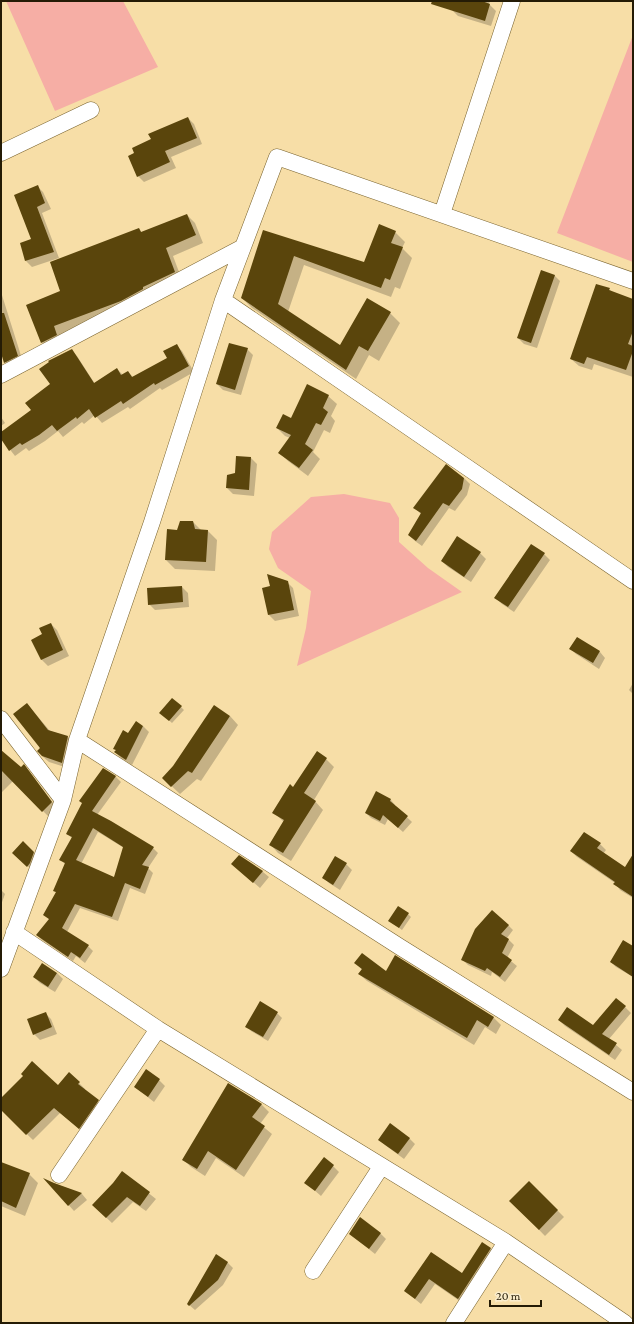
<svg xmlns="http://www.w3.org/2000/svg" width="634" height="1324" viewBox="0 0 634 1324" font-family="'Crimson Pro',serif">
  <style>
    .green { fill: #f6aea5 }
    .shadow { fill: #0003; fill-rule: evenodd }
    .building { fill: #5a450c; fill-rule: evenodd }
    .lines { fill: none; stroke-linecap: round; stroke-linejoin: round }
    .street-casing { stroke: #79632e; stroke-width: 17 }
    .street { stroke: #fff; stroke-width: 16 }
  </style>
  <rect width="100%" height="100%" fill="#f7dea7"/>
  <path class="green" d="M6 1H123L158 67 55 111Z
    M633 35V262L557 233Z
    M344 494 390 503 399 518V542L428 568 462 592 297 666 306 628 311 591 278 568 269 549 272 532 311 497Z"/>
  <path class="shadow" d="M455 1H490L489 4 496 11 491 26 458 16 452 10Z
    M188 118 194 124 202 144 171 157 176 168 144 182 138 176 136 153 152 140Z
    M37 186 43 192 51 209 42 213 59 258 32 267 26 261 32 240Z
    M187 215 195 223 203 243 173 256 182 280 129 308 61 334 64 343 50 350 42 342 62 292 139 229 142 233Z
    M264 231 364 264 395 232 405 242 402 248 412 258 400 289 395 287 391 297 304 265 288 312 340 347 390 313 400 323 379 361 369 355 356 379 252 308 242 298Z
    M554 275 560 281 537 348 524 344 518 338Z
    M609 289 613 293 633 300V377L594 364 592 370 579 366 571 359Z
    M1 292 23 362 11 368 5 362 1 349Z
    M176 345 182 351 194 372 162 390 160 388 130 409 128 407 102 423 95 415 84 424 82 422 63 437 58 431 45 441 29 451 26 448 15 456 1 438V434L32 410 52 384 71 350 77 356 95 384 117 369 123 375 128 372 134 378 168 358Z
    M247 349 253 355 241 395 223 390 217 384Z
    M328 396 337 404 331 416 335 421 330 433 324 430 313 452 320 459 308 476 288 461 280 453 290 438 285 436 277 428Z
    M1 417 5 423 1 426Z
    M251 458 257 464 254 496 233 494 227 488 228 476 236 474Z
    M464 478 470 484 467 495 455 511 449 508 422 546 415 541 409 535 421 514 415 508Z
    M193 522 201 530 208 531 217 540 215 571 175 569 166 560 178 531Z
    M480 553 486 559 471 582 448 567 442 561Z
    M544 554 550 560 514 612 502 604 496 598Z
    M287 582 293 588 299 616 275 621 269 615Z
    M182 587 188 593 189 607 155 610 149 604Z
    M51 624 57 630 69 656 48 666 42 660 32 640 43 635Z
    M577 638 600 652 605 658 599 669 576 654 570 648Z
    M633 683V694L629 690Z
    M27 704 50 731 68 737 74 743 68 768 49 762 42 756Z
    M181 707 184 710 172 723 161 713Z
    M230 716 238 725 201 781 197 779 180 794 163 778Z
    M143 726 149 732 132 765 121 758 115 752 116 751 115 749 128 734Z
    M1 752 21 769 29 771 57 808 48 816 13 781 1 793Z
    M326 759 334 767 314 800 323 810 291 861 278 853 270 844 284 822 273 812 294 788Z
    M103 769 116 777 121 782 97 815 153 848 158 853 148 868 153 873 145 894 130 888 118 921 80 908 67 932 88 946 93 951 85 963 76 956 73 961 42 940 37 935 50 920 44 915 57 893 54 891 65 864 61 860 72 838 67 834ZM98 832 124 848 114 878 81 864Z
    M391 800 395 805V806L412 822 403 832 388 819 385 825 371 818 366 813Z
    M23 843 36 855 30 868 13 853Z
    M600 844 606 850 603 854 625 868 633 859V898L620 890 615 883 577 857 571 851Z
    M239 856 263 872 269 877 260 888 232 864Z
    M346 864 352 870 340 890 329 883 323 877Z
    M1 890 5 894 1 905Z
    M408 914 411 917 402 930 392 923Z
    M508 925 513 930 507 938 514 945 507 958 517 966 505 982 492 972 491 976 468 965 463 960Z
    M633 947V977L616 967 611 962Z
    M396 957 494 1018 501 1025 496 1034 485 1027 474 1045 367 981 359 974 362 970 356 963 387 972Z
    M57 973 63 979 55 992 40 983 34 977Z
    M625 1007 631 1013 609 1039 622 1050 615 1060 565 1026 559 1020 593 1026Z
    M45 1013 51 1019 57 1034 40 1040 34 1034Z
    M277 1013 282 1018 268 1041 251 1031 247 1026Z
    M159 1080 165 1086 154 1102 135 1087Z
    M79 1083 85 1089 84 1090 104 1107 85 1134 60 1113 33 1140 1 1109V1099L58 1086Z
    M229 1085 262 1105 269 1112 260 1124 272 1134 244 1177 216 1158 205 1176 191 1167 184 1160Z
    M409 1138 415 1144 404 1159 385 1145 379 1139Z
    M1 1163 29 1174 38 1183 25 1216 1 1206Z
    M333 1166 339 1172 321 1196 306 1183Z
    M122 1172 156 1199 146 1211 133 1202 112 1223 93 1205 114 1184Z
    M46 1180 82 1194 87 1200 74 1211Z
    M529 1182 564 1217 545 1236 511 1201Z
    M380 1233 386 1239 375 1254 350 1234Z
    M490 1248 496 1254 464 1304 435 1284 421 1304 405 1291 431 1253 462 1275Z
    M216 1256 228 1263 233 1268 223 1285 195 1310 188 1304Z"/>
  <path class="building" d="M432 1H482L490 4 485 21 431 4Z
    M188 117 197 138 165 151 170 162 137 177 128 156 134 153 132 148 151 139 148 134Z
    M38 185 45 203 37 207 54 252 25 261 20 243 31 239 14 195Z
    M187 214 196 235 166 248 175 272 143 287V289L121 301 54 326 57 335 41 343 26 305 60 291 50 262 139 228 141 232Z
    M379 224 396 231 391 243 403 247 390 280 385 278 381 288 294 256 278 304 340 345 367 298 391 312 368 351 359 346 346 370 241 298 263 230 364 262Z
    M541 270 555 275 531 343 517 338Z
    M596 284 610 288 609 290 633 299V331L628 344 633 346V351L626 370 587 357 584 364 570 359Z
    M1 313H4L18 356 4 363 1 353Z
    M229 343 248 348 235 390 216 384Z
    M177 344 189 366 155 385 154 383 123 404 121 401 95 418 89 409 77 419 76 417 57 431 52 425 39 435 22 445 20 443 9 451 1 439V432L31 410 25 403 50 384 39 369 49 362 48 361 72 349 94 383 117 368 121 375 128 371 132 377 167 358 163 351Z
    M307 384 329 395 323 408 328 412 321 425 316 423 305 444 313 450 299 468 278 453 291 435 276 428 283 414 291 418Z
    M236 456 251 457 249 490 226 488 227 475 235 473Z
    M446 464 464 478 462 489 449 506 443 503 416 541 408 535 421 513 413 508Z
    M180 521H193L195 529 208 530 206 562 165 560 167 529 177 530Z
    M457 536 481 552 464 577 441 561Z
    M531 544 545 553 508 607 494 598Z
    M267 574 288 581 294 610 268 615 262 588 270 586Z
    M182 586 183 602 148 605 147 588Z
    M51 623 63 650 41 660 31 640 42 634 39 628Z
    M577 637 600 651 593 663 569 649Z
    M172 698 182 706 169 721 159 713Z
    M27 703 48 730 68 736 62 763 42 756 37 751 40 748 13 714Z
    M214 705 230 716 192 773 188 771 171 787 162 778 173 766Z
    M136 721 143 726 126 760 114 752 116 750 113 749 123 730 128 733Z
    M1 750 21 767 24 764 52 802 42 812 1 770Z
    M317 751 327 758 304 793 316 801 283 853 269 845 284 820 272 813 290 784 293 787Z
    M103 768 116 776 92 811 111 821 154 847 142 865 149 867 140 889 125 883 112 917 75 904 62 928 89 945 80 958 71 952 68 957 36 935 49 919 43 915 56 892 53 891 65 863 59 860 72 837 66 834 82 803 79 801ZM93 828 123 847 114 877 76 860Z
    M376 791 391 799 390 801 408 816 398 828 383 815 380 821 365 813Z
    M584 832 601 843 597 848 625 867 633 854V897L613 884 615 882 570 851Z
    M23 841 34 852 30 863 27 867 12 853Z
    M239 855 263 871 253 883 231 864Z
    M335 856 347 863 333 885 322 878Z
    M398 906 409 913 399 928 388 921Z
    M492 910 509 925 501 934 509 939 502 953 512 960 500 977 487 968 485 971 461 960 475 929Z
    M623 940 633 946V977L610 962Z
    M362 953 386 971 395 955 494 1017 488 1027 477 1020 467 1038 358 974 362 969 354 963Z
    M42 963 57 973 48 987 33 977Z
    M616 998 626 1006 602 1034 617 1043 609 1055 558 1020 567 1007 593 1025Z
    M260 1001 278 1012 263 1037 245 1027Z
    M46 1012 52 1027 33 1035 27 1019Z
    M32 1061 58 1085 69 1072 80 1082 78 1084 99 1100 79 1129 54 1108 26 1135 1 1110V1098L23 1076 21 1074Z
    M146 1069 160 1079 148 1097 134 1087Z
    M228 1083 262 1104 252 1117 265 1126 236 1170 208 1151 197 1169 182 1160Z
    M390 1123 410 1138 398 1154 378 1140Z
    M324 1157 334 1165 315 1191 304 1183Z
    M1 1162 30 1173 16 1208 1 1201Z
    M122 1171 150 1192 140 1206 127 1197 106 1218 92 1205 113 1183Z
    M43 1178 54 1183 82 1193 68 1206Z
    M529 1181 558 1210 539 1230 509 1201Z
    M360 1217 381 1233 369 1249 349 1234Z
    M482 1242 491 1248 458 1299 429 1279 415 1299 404 1291 431 1252 462 1273Z
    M216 1254 228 1262 218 1280 189 1306 187 1304Z"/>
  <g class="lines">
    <g class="street-casing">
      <path id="street" d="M1 153 91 110
        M442 214 512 1
        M223 300 633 581
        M1 375 243 247
        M1 719 63 800
        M77 740 400 947 633 1092
        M14 932 158 1029 506 1242 625 1323
        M1 969 63 800 77 740 152 522 223 300 277 157 633 281
        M59 1175 158 1029
        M313 1271 381 1167
        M454 1323 506 1242"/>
    </g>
    <use href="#street" class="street"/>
  </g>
  <rect width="634" height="1324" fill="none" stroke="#241b05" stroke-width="4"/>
  <path d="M490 1300v6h51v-6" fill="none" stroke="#241b05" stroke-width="2"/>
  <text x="496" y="1300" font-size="12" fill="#241b05" stroke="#fbedcc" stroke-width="3" paint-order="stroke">20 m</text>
</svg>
